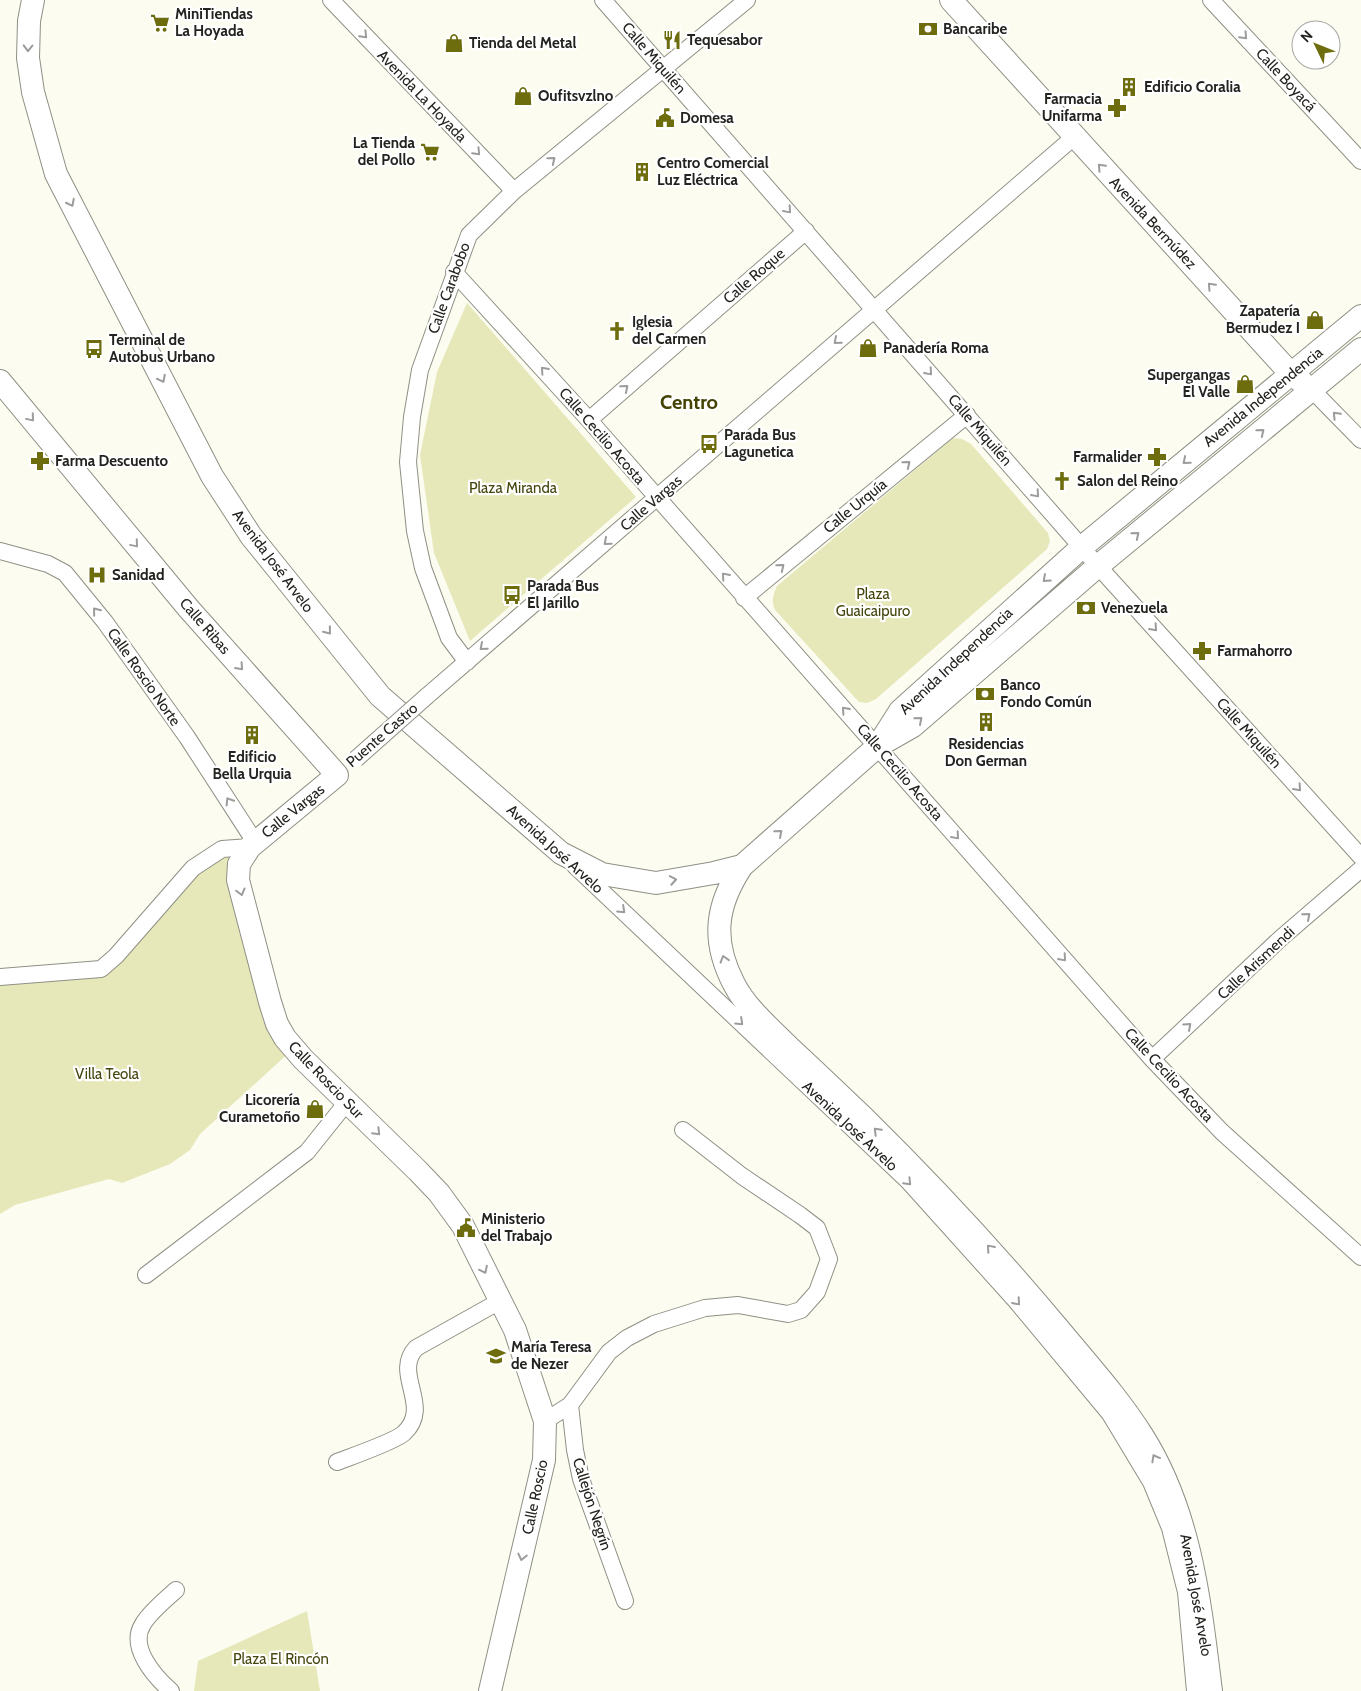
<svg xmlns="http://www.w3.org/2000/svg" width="1361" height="1691" viewBox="0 0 1361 1691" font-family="Cabin,sans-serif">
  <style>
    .green { fill: #e6e8ba }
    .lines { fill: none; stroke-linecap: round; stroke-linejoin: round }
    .street-casing { stroke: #8f9085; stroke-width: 18 }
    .secondary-casing { stroke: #8f9085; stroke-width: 24 }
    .street { stroke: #fff; stroke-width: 16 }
    .secondary { stroke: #fff; stroke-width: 22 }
    .street-bridge-casing { stroke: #8f9085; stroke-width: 18; stroke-linecap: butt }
    .street-bridge { stroke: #fff; stroke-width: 16 }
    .oneway { stroke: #9c9c9a }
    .labels { text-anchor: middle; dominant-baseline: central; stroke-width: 4.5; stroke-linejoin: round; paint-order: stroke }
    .poi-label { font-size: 15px; font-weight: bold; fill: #23231f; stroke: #fff; text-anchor: start }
    .street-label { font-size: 15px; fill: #23231f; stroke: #fff }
    .park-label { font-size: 15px; fill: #45450e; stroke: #fff }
    .district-label { font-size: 20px; font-weight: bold; fill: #444302; stroke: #fff }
  </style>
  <rect width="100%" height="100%" fill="#fcfcf0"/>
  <path class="green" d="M467 303 636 497 470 641 434 553 420 455 437 372Z
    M953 438 962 439 971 444 1048 533 1050 541 1047 549 876 699 867 703 859 702 775 610C771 601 773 595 777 586Z
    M250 847 239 864 293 1049 200 1134 190 1150 170 1164 122 1183 109 1179 15 1205 0 1214V977L101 969 193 868Z
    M307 1611 320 1691H194L198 1661Z"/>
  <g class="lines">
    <g class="street-casing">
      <path id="street" d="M331 0 514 191
        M603 0 1098 566 1361 857
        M1211 0 1361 161
        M454 272 589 420 1152 1059 1222 1132 1361 1257
        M1312 390 1361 440
        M589 420 806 231
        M0 551 48 564 65 573 105 622 187 737 255 842
        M744 598 967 415
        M467 662 449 638 423 568 415 531 408 462 412 417 420 370 469 235 514 191 747 0
        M427 696 1074 137
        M575 866 908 1181 1016 1301 1110 1414 1151 1482 1170 1528 1186 1592 1195 1691
        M0 977 101 969 116 956 193 868 222 849 250 847
        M1152 1059 1281 938 1361 869
        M146 1275 307 1152 347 1102
        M570 1405 575 1450 581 1479 625 1601
        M545 1421 570 1405 609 1352 627 1338 654 1324 705 1308 738 1305 788 1314 801 1310 817 1292 829 1259 817 1228 800 1215 742 1176 683 1130
        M337 1462C350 1457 396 1441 404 1433 433 1406 392 1374 416 1348L500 1301
        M171 1691C155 1677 128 1647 143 1624 150 1612 165 1600 176 1590"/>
    </g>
    <g class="secondary-casing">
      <path id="secondary" d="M33 0 29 21 28 58 33 92 56 174 212 476 251 536 380 696 561 853 602 874 656 883 714 873 742 866 878 746 913 726 1098 566 1361 349
        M951 0 1291 374 1302 382
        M0 381 189 609 337 775 250 847 239 864 238 880 270 1002 277 1024 285 1038 303 1059 418 1171 439 1193 463 1226 515 1330 545 1421 544 1460 490 1691
        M879 744 900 711 1082 547 1361 316
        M742 866C716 905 711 940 734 984 746 1008 771 1029 790 1048 815 1071 839 1094 863 1117 932 1185 997 1255 1058 1328 1087 1363 1118 1397 1142 1435 1191 1512 1200 1603 1211 1691"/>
    </g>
    <use href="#street" class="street"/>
    <use href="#secondary" class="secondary"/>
    <g class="street-bridge-casing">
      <path id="street-bridge" d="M356 759 427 696"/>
    </g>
    <use href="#street-bridge" class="street-bridge"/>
  </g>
  <defs><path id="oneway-chevron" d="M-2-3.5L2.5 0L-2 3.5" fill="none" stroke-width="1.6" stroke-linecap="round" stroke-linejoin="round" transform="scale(1.25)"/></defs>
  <g class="oneway">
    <use href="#oneway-chevron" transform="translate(364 35) rotate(46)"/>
    <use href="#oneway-chevron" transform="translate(1244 36) rotate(47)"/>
    <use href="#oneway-chevron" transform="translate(28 48) rotate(91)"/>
    <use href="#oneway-chevron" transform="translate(477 152) rotate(46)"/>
    <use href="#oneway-chevron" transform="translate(552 160) rotate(-39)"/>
    <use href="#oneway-chevron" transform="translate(1101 167) rotate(-133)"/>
    <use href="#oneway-chevron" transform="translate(71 203) rotate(63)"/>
    <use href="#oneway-chevron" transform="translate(788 210) rotate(49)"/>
    <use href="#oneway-chevron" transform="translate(1211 286) rotate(-133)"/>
    <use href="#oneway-chevron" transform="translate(837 341) rotate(139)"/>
    <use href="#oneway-chevron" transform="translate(544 370) rotate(-132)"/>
    <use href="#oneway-chevron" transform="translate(929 372) rotate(49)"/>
    <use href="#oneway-chevron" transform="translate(162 379) rotate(63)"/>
    <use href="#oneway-chevron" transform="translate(625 388) rotate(-41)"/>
    <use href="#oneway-chevron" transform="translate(1336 415) rotate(-134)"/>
    <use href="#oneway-chevron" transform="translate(31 418) rotate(50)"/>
    <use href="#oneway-chevron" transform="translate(1261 432) rotate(-39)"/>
    <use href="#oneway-chevron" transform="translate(1186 461) rotate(140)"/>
    <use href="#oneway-chevron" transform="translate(907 464) rotate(-39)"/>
    <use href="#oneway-chevron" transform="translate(1036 494) rotate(49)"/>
    <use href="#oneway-chevron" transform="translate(1136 535) rotate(-39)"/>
    <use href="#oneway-chevron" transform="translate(607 542) rotate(139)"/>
    <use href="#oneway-chevron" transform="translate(135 544) rotate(50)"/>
    <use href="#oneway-chevron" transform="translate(781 567) rotate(-39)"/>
    <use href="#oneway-chevron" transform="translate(725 576) rotate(-131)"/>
    <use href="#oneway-chevron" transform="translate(1046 579) rotate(138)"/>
    <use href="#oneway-chevron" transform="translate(96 611) rotate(-129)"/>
    <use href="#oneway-chevron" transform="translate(1154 628) rotate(48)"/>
    <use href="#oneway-chevron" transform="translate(328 631) rotate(51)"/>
    <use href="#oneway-chevron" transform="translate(483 647) rotate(139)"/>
    <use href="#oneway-chevron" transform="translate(240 667) rotate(48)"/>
    <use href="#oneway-chevron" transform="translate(845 710) rotate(-132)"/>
    <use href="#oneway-chevron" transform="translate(919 720) rotate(-41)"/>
    <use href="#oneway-chevron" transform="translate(1298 788) rotate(48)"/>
    <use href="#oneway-chevron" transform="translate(229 801) rotate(-122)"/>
    <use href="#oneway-chevron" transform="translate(779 833) rotate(-41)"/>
    <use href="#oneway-chevron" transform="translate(956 836) rotate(49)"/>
    <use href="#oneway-chevron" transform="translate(673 880) rotate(-10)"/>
    <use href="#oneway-chevron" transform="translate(241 892) rotate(75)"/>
    <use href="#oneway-chevron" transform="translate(622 910) rotate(43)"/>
    <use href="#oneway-chevron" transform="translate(1307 916) rotate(-41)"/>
    <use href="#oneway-chevron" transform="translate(1063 958) rotate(49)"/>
    <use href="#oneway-chevron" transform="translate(724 959) rotate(-107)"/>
    <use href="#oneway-chevron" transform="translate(740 1022) rotate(43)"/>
    <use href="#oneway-chevron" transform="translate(1188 1026) rotate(-42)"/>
    <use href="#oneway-chevron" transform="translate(877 1131) rotate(-135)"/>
    <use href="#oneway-chevron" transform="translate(377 1132) rotate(45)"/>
    <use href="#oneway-chevron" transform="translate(908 1182) rotate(46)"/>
    <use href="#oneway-chevron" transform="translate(990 1248) rotate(-131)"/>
    <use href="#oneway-chevron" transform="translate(484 1270) rotate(64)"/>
    <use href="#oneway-chevron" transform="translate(1017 1302) rotate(49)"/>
    <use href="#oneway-chevron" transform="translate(1155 1458) rotate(-119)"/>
    <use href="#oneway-chevron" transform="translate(522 1557) rotate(103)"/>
  </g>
  <defs>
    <g id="supermarket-bare" transform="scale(1.5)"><path d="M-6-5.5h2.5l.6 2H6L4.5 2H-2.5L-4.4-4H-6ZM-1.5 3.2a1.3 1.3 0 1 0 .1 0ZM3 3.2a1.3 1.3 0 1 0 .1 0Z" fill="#6e6d0e" stroke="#fff" stroke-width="2.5" paint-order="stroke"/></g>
    <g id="bank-bare" transform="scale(1.5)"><path d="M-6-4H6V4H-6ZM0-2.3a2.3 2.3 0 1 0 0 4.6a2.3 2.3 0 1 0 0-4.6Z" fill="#6e6d0e" stroke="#fff" stroke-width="2.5" paint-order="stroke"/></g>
    <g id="restaurant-bare" transform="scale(1.5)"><path d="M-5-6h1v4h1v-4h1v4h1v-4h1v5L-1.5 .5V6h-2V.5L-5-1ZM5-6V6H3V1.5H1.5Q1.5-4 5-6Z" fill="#6e6d0e" stroke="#fff" stroke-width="2.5" paint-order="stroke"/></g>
    <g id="shop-bare" transform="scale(1.5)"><path d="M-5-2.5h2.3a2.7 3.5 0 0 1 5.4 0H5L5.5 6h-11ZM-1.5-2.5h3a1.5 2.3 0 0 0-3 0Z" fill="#6e6d0e" stroke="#fff" stroke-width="2.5" paint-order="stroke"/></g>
    <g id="building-bare" transform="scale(1.5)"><path d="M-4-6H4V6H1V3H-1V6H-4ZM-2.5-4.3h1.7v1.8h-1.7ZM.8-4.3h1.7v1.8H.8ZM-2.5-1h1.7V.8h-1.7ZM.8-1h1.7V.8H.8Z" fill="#6e6d0e" stroke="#fff" stroke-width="2.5" paint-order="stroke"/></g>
    <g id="pharmacy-bare" transform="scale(1.5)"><path d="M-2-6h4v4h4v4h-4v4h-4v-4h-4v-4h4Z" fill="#6e6d0e" stroke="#fff" stroke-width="2.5" paint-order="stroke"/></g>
    <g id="civic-bare" transform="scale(1.5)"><path d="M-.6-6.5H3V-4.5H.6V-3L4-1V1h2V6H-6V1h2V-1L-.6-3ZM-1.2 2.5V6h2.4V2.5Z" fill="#6e6d0e" stroke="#fff" stroke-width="2.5" paint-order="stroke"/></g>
    <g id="church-bare" transform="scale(1.5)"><path d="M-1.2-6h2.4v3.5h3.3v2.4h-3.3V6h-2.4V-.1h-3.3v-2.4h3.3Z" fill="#6e6d0e" stroke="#fff" stroke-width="2.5" paint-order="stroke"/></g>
    <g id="bus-bare" transform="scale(1.5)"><path d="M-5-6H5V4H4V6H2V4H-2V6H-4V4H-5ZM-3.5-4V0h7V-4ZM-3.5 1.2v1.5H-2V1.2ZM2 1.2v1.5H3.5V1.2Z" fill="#6e6d0e" stroke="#fff" stroke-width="2.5" paint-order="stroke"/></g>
    <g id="hospital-bare" transform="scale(1.5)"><path d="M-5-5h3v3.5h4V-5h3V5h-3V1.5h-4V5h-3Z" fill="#6e6d0e" stroke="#fff" stroke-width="2.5" paint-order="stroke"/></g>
    <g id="university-bare" transform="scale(1.5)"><path d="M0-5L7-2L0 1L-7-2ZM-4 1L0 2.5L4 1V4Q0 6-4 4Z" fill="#6e6d0e" stroke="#fff" stroke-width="2.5" paint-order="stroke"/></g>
  </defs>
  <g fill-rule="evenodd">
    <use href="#supermarket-bare" x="160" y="23"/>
    <use href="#bank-bare" x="928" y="29"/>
    <use href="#restaurant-bare" x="672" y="40"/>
    <use href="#shop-bare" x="454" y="43"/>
    <use href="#building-bare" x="1129" y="87"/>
    <use href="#shop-bare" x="523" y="96"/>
    <use href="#pharmacy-bare" x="1117" y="108"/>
    <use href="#civic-bare" x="665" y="118"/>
    <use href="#supermarket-bare" x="430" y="152"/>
    <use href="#building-bare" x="642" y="172"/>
    <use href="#shop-bare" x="1315" y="320"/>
    <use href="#church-bare" x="617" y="331"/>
    <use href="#shop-bare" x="868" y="348"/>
    <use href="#bus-bare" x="94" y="349"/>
    <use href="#shop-bare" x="1245" y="384"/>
    <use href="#bus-bare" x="709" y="444"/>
    <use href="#pharmacy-bare" x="1157" y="457"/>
    <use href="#pharmacy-bare" x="40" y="461"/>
    <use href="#church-bare" x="1062" y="481"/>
    <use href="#hospital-bare" x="97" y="575"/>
    <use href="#bus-bare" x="512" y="595"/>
    <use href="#bank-bare" x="1086" y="608"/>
    <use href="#pharmacy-bare" x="1202" y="651"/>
    <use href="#bank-bare" x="985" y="694"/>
    <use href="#building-bare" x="986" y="722"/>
    <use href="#building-bare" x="252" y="735"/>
    <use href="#shop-bare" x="315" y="1109"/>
    <use href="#civic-bare" x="466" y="1228"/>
    <use href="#university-bare" x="496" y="1356"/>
  </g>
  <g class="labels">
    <g class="poi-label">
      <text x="175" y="14">MiniTiendas<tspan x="175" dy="17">La Hoyada</tspan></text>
      <text x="943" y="29">Bancaribe</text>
      <text x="687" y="40">Tequesabor</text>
      <text x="469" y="43">Tienda del Metal</text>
      <text x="1144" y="87">Edificio Coralia</text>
      <text x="538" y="96">Oufitsvzlno</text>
      <text x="1102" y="99" text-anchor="end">Farmacia<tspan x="1102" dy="17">Unifarma</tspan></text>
      <text x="680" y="118">Domesa</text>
      <text x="415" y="143" text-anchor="end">La Tienda<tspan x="415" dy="17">del Pollo</tspan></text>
      <text x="657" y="163">Centro Comercial<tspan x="657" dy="17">Luz Eléctrica</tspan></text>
      <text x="1300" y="311" text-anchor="end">Zapatería<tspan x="1300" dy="17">Bermudez I</tspan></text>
      <text x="632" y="322">Iglesia<tspan x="632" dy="17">del Carmen</tspan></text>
      <text x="109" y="340">Terminal de<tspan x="109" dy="17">Autobus Urbano</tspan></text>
      <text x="883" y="348">Panadería Roma</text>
      <text x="1230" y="375" text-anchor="end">Supergangas<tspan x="1230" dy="17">El Valle</tspan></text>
      <text x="724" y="435">Parada Bus<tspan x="724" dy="17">Lagunetica</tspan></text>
      <text x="1142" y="457" text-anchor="end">Farmalider</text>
      <text x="55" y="461">Farma Descuento</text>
      <text x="1077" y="481">Salon del Reino</text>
      <text x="112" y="575">Sanidad</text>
      <text x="527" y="586">Parada Bus<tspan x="527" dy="17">El Jarillo</tspan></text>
      <text x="1101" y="608">Venezuela</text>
      <text x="1217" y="651">Farmahorro</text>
      <text x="1000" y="685">Banco<tspan x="1000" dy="17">Fondo Común</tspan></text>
      <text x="986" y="744" text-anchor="middle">Residencias<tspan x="986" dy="17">Don German</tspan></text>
      <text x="252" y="757" text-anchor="middle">Edificio<tspan x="252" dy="17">Bella Urquia</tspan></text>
      <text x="300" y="1100" text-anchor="end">Licorería<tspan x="300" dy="17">Curametoño</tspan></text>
      <text x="481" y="1219">Ministerio<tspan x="481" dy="17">del Trabajo</tspan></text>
      <text x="511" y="1347">María Teresa<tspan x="511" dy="17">de Nezer</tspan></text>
    </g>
    <g class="street-label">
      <text transform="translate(654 58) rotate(49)">Calle Miquilén</text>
      <text transform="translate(1286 80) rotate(47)">Calle Boyacá</text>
      <text transform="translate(422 96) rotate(46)">Avenida La Hoyada</text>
      <text transform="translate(1153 223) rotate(47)">Avenida Bermúdez</text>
      <text transform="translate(754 276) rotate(-41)">Calle Roque</text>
      <text transform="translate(449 288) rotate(-70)">Calle Carabobo</text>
      <text transform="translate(1263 397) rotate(-39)">Avenida Independencia</text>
      <text transform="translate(980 430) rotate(49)">Calle Miquilén</text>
      <text transform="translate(602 436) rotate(49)">Calle Cecilio Acosta</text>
      <text transform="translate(651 503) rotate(-41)">Calle Vargas</text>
      <text transform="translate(855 506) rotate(-39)">Calle Urquía</text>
      <text transform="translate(273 561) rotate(53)">Avenida José Arvelo</text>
      <text transform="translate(205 626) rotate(49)">Calle Ribas</text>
      <text transform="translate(956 661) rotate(-43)">Avenida Independencia</text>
      <text transform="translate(144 677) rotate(55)">Calle Roscio Norte</text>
      <text transform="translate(1249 733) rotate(48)">Calle Miquilén</text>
      <text transform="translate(382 735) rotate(-41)">Puente Castro</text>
      <text transform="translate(900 772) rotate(49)">Calle Cecilio Acosta</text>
      <text transform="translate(293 811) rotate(-39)">Calle Vargas</text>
      <text transform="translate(555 849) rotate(42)">Avenida José Arvelo</text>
      <text transform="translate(1256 963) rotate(-43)">Calle Arismendi</text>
      <text transform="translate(1169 1075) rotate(47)">Calle Cecilio Acosta</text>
      <text transform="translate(326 1080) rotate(46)">Calle Roscio Sur</text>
      <text transform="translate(850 1126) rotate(43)">Avenida José Arvelo</text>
      <text transform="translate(535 1497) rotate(-78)">Calle Roscio</text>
      <text transform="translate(592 1504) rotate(72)">Callejón Negrín</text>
      <text transform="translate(1196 1595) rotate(80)">Avenida José Arvelo</text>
    </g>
    <g class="park-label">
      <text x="513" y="488">Plaza Miranda</text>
      <text x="873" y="594">Plaza<tspan x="873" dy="17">Guaicaipuro</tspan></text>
      <text x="107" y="1074">Villa Teola</text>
      <text x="281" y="1659">Plaza El Rincón</text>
    </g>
    <g class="district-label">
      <text x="689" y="402">Centro</text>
    </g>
  </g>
  <g transform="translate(1316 45) rotate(313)"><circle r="24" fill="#ffffff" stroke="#a7a7a5"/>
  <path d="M0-4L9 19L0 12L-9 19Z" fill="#6e6d0e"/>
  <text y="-8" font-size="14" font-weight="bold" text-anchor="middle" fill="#23231f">N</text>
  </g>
</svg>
